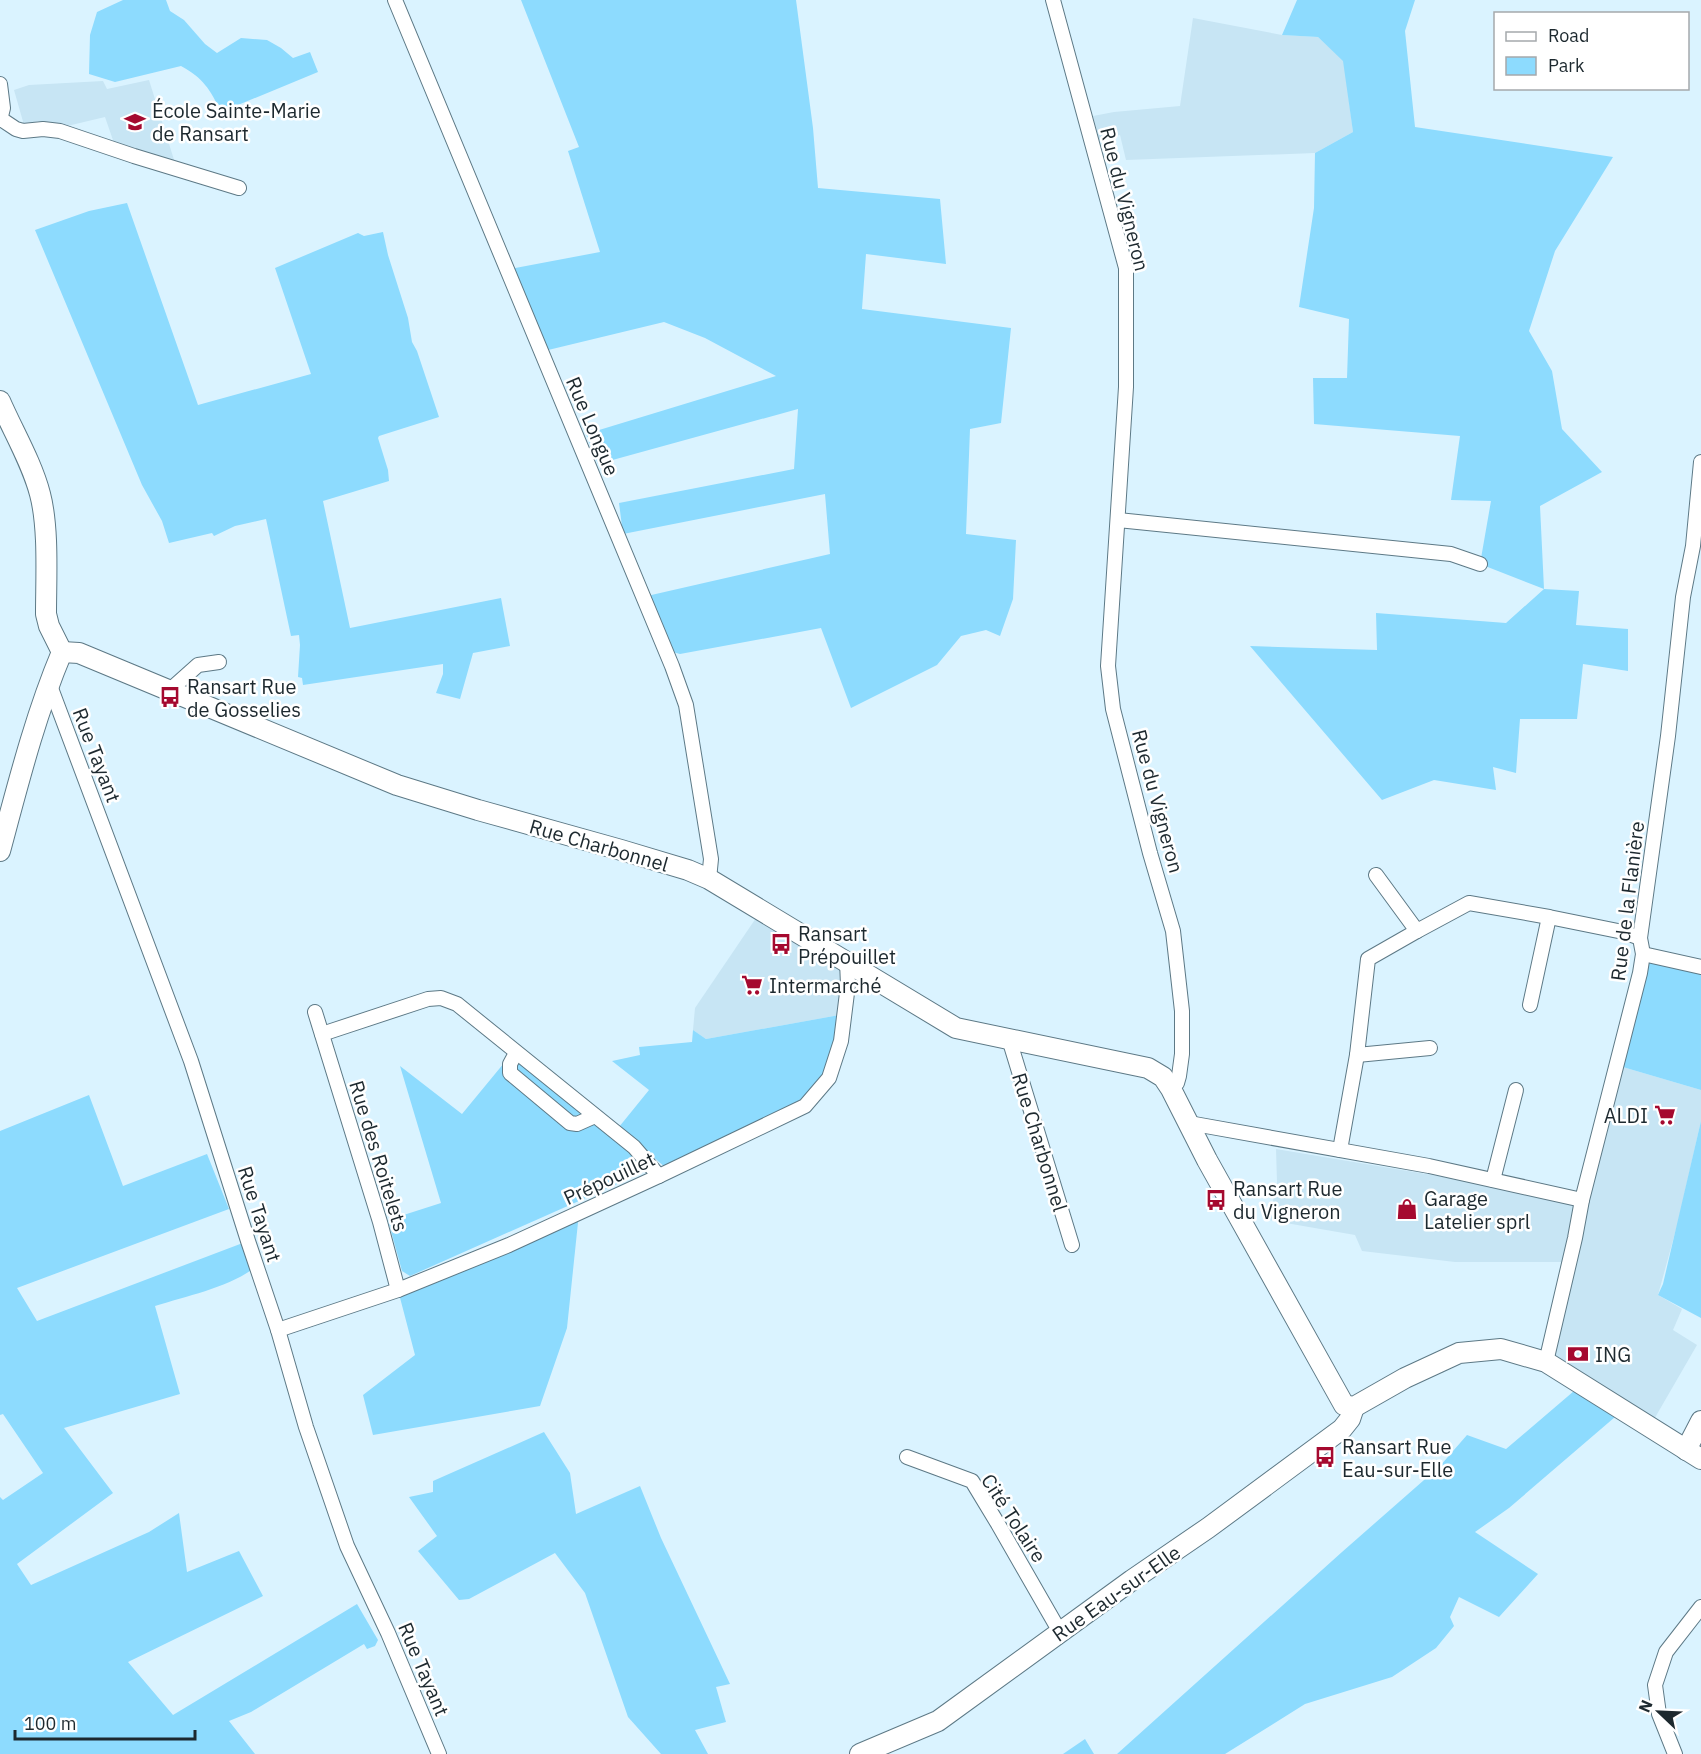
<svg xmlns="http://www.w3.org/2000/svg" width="1701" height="1754" font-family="'IBM Plex Sans',sans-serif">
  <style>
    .built { fill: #c7e5f4 }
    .green { fill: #8ddbfe }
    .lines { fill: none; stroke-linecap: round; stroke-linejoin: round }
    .street-casing { stroke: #5d7986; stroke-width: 16 }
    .secondary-casing { stroke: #5d7986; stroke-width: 22 }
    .street { stroke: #fff; stroke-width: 14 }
    .secondary { stroke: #fff; stroke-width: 20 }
    .labels { text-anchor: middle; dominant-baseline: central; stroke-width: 5; stroke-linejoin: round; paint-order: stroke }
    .poi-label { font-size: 20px; fill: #1d292f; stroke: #fff; text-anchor: start }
    .street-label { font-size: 20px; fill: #1d292f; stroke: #fff }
  </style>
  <rect width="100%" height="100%" fill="#daf3ff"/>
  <!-- built -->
  <g class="built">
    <path d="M 1193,18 L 1282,35 L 1318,37 L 1344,61 L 1353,132 L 1315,153 L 1126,160 L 1120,135 L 1099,140 L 1093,116 L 1114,112 L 1180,106 Z"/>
    <path d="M 149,80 L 175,163 L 115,146 L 105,117 L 63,127 L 38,121 L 24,125 L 14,90 L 29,85 L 103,81 L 107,89 Z"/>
    <path d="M 756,918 L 847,961 L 845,1014 L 706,1039 L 693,1030 L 695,1008 Z"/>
    <path d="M 1616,1065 L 1701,1090 L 1701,1121 L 1678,1222 L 1658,1295 L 1682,1309 L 1673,1330 L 1697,1345 L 1649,1428 L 1546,1362 Z"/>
    <path d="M 1276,1149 L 1582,1200 L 1566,1262 L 1455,1262 L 1362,1251 L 1355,1235 L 1269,1220 L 1277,1182 Z"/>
  </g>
  <!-- green -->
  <g class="green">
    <path d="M 123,0 L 166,0 L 170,11 L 184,20 L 205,44 L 217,53 L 241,38 L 267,40 L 281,48 L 293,58 L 310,52 L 318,72 L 221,112 C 210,89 203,78 181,66 L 115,82 L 89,74 L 90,35 L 97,12 Z"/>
    <path d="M 521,0 L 796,0 L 813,128 L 818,188 L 940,199 L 946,264 L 866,254 L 862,309 L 1011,328 L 1001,423 L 970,429 L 966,534 L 1016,540 L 1013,599 L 1000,636 L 986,630 L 961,636 L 937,665 L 851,708 L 821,628 L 680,654 L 669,651 L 647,596 L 830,554 L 825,494 L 623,534 L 619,503 L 794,469 L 798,409 L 598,464 L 586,434 L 776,376 L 705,338 L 664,322 L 544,351 L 510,269 L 600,252 L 568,151 L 579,147 Z"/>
    <path d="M 1297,0 L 1415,0 L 1405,31 L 1415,127 L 1613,157 L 1555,251 L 1529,331 L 1552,371 L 1562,429 L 1602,472 L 1540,506 L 1544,589 L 1579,591 L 1576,625 L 1628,629 L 1628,671 L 1583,664 L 1577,719 L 1520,719 L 1516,773 L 1493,767 L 1496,790 L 1434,780 L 1382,800 L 1250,646 L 1377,650 L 1376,613 L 1506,623 L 1544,589 L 1480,564 L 1491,501 L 1451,500 L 1460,436 L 1314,424 L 1313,378 L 1347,378 L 1349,319 L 1299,307 L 1314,208 L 1315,153 L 1353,132 L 1343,61 L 1318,37 L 1282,35 Z"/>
    <path d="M 127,203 L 198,405 L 311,374 L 275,268 L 358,233 L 364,236 L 383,232 L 388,255 L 408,318 L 412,342 L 417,351 L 439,417 L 379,436 L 378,438 L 388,470 L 389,481 L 323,501 L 350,628 L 501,598 L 510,646 L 473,653 L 460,699 L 436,693 L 443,674 L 443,664 L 303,685 L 302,678 L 298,677 L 300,645 L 299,635 L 291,636 L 266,519 L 235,526 L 214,536 L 212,533 L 169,543 L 162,521 L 142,485 L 35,230 L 89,211 Z"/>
    <path d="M 1646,955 L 1701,967 L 1701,1090 L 1616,1065 Z"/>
    <path d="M 845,1014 L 829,1078 L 786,1110 L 666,1168 L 619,1127 L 649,1090 L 612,1061 L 640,1055 L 639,1047 L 692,1042 L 693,1030 L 706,1039 Z"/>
    <path d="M 514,1051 L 639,1152 L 642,1173 L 410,1276 L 402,1271 L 388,1220 L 441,1203 L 400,1066 L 462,1114 Z"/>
    <path d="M 89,1095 L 123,1186 L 207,1154 L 229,1209 L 17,1288 L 37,1321 L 248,1241 L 253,1269 C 226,1288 187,1296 155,1306 L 180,1394 L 64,1428 L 113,1493 L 17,1564 L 31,1585 L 149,1532 L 179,1513 L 187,1572 L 239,1551 L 263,1596 L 128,1662 L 173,1715 L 357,1604 L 378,1640 L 375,1646 L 367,1649 L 364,1644 L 251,1712 L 229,1721 L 255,1754 L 0,1754 L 0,1497 L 3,1500 L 43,1473 L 3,1414 L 0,1415 L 0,1131 Z"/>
    <path d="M 1701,1121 L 1701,1318 L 1658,1295 L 1663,1284 Z"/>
    <path d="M 579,1213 L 567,1328 L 540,1406 L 373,1435 L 363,1395 L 415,1355 L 398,1290 Z"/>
    <path d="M 1581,1385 L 1622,1411 L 1509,1508 L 1475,1532 L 1538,1574 L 1499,1617 L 1459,1597 L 1450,1617 L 1454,1626 L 1436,1648 L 1392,1677 L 1305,1704 L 1225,1754 L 1117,1754 L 1342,1552 L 1440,1466 L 1467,1435 L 1506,1449 Z"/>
    <path d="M 544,1432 L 570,1473 L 576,1514 L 640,1486 L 661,1538 L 730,1684 L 716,1687 L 726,1722 L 695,1730 L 708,1754 L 661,1754 L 628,1717 L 585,1593 L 555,1553 L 469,1599 L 459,1600 L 418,1551 L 437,1536 L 409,1497 L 433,1492 L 433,1481 Z"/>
    <path d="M 1085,1739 L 1094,1754 L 1063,1754 Z"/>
  </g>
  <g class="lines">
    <defs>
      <g id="street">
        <path d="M 395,0 L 672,666 L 686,705 L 711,859 L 709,879"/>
        <path d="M 1053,0 L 1126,268 L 1126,387 L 1108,666 L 1113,709 L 1150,853 L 1173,931 L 1182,1011 L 1182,1054 L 1179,1076 L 1177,1083 L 1171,1089"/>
        <path d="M 0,84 L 3,108 L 0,120"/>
        <path d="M 1,119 L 16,129 L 23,131 L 43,129 L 60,131 L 134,156 L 239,188"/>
        <path d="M 1118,520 L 1451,554 L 1480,564"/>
        <path d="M 49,683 L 191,1061 L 248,1241 L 278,1330 L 306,1427 L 347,1546 L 388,1633 L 439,1754"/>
        <path d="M 170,690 L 198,665 L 219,662"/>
        <path d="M 1376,875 L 1417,931 L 1469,903 L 1549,917 L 1623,932 L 1640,938"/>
        <path d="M 1643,954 L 1701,967"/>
        <path d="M 1530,1005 L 1549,917"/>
        <path d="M 315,1012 L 380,1222 L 398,1290"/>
        <path d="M 322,1034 L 428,999 L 441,998 L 457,1004 L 634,1147 L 659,1176"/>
        <path d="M 1009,1039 L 1072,1245"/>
        <path d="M 516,1053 L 510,1064 L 510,1073 L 570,1123 L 577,1124 L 595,1116"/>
        <path d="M 1357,1055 L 1430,1048"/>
        <path d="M 1189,1123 L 1429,1166 L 1582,1200"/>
        <path d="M 1340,1150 L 1357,1055 L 1368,959 L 1417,931"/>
        <path d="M 1493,1180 L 1516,1090"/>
        <path d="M 278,1330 L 398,1290 L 509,1245 L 659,1176 L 805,1106 L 829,1078 L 841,1041 L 848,985 L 847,961"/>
        <path d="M 1546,1362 L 1575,1238 L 1582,1200 L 1640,973 L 1643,954 L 1640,938 L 1668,736 L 1683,597 L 1693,546 L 1701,462"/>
        <path d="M 907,1457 L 972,1481 L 998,1524 L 1060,1632"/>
        <path d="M 1675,1754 L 1659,1714 L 1655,1685 L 1666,1652 L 1701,1607"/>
      </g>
      <g id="secondary">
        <path d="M 0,401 C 13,431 32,463 40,494 C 49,528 46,578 46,614 L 49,626 L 62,652"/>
        <path d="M 62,652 L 79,653 L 397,785 L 478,810 L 621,850 L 688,870 L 709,879 L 956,1028 L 1148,1068 L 1163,1077 L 1171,1089 L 1207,1160 L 1344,1405 L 1354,1407 L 1405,1378 L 1459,1353 L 1501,1349 L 1546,1362 L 1701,1459"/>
        <path d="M 0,851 C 18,784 35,716 62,652"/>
        <path d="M 1686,1450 L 1701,1421"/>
        <path d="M 860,1754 L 938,1721 L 1132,1580 L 1208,1528 L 1342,1429 L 1350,1419 L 1354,1407"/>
      </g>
    </defs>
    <!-- street casing -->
    <use href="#street" class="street-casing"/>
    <!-- secondary casing -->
    <use href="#secondary" class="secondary-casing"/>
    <!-- street -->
    <use href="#street" class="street"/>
    <!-- secondary -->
    <use href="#secondary" class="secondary"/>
  </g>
  <!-- icons -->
  <defs>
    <symbol id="school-bare" viewBox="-9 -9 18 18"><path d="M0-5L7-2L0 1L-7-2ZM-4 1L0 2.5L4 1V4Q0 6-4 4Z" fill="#a5092f" stroke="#fff" stroke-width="2.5" paint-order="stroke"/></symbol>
    <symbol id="bus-bare" viewBox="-9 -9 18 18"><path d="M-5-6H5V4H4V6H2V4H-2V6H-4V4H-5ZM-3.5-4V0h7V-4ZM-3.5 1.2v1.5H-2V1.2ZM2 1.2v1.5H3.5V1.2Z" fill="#a5092f" stroke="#fff" stroke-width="2.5" paint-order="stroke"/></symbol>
    <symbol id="supermarket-bare" viewBox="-9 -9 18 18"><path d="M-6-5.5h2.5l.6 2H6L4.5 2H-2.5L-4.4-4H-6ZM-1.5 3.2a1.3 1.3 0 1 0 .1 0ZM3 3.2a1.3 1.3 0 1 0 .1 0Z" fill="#a5092f" stroke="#fff" stroke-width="2.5" paint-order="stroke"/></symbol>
    <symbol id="shop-bare" viewBox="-9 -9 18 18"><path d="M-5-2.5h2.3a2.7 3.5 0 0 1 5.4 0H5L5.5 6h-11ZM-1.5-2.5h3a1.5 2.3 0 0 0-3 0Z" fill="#a5092f" stroke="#fff" stroke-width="2.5" paint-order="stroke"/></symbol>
    <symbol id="bank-bare" viewBox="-9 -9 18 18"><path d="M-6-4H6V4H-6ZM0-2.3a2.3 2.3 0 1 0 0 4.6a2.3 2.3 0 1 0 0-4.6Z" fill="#a5092f" stroke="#fff" stroke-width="2.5" paint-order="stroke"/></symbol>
  </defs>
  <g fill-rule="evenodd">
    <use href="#school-bare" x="120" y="107" width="30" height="30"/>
    <use href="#bus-bare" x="155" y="682" width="30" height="30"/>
    <use href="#bus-bare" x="766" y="929" width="30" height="30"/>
    <use href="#supermarket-bare" x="737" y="970" width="30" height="30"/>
    <use href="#supermarket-bare" x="1650" y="1100" width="30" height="30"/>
    <use href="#bus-bare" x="1201" y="1185" width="30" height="30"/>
    <use href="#shop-bare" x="1392" y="1194" width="30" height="30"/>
    <use href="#bank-bare" x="1563" y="1339" width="30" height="30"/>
    <use href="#bus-bare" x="1310" y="1442" width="30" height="30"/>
  </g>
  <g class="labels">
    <!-- poi labels -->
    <g class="poi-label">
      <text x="152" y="110">École Sainte-Marie<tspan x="152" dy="23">de Ransart</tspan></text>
      <text x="187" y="686">Ransart Rue<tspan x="187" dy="23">de Gosselies</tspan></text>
      <text x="798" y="933">Ransart<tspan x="798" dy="23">Prépouillet</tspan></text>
      <text x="769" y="985">Intermarché</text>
      <text x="1648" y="1115" text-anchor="end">ALDI</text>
      <text x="1233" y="1188">Ransart Rue<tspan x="1233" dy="23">du Vigneron</tspan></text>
      <text x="1424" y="1198">Garage<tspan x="1424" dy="23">Latelier sprl</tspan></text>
      <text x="1595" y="1354">ING</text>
      <text x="1342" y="1446">Ransart Rue<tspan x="1342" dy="23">Eau-sur-Elle</tspan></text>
    </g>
    <!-- street labels -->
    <g class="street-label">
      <text transform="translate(1125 199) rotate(76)">Rue du Vigneron</text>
      <text transform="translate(593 426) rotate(67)">Rue Longue</text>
      <text transform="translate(97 755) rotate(69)">Rue Tayant</text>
      <text transform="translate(1158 801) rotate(75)">Rue du Vigneron</text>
      <text transform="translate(599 845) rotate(16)">Rue Charbonnel</text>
      <text transform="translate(1627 901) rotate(-83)">Rue de la Flanière</text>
      <text transform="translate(1040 1142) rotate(73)">Rue Charbonnel</text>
      <text transform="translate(379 1156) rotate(73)">Rue des Roitelets</text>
      <text transform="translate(609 1178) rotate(-25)">Prépouillet</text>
      <text transform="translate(260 1214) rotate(72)">Rue Tayant</text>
      <text transform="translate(1014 1518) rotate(57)">Cité Tolaire</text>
      <text transform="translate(1116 1593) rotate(-35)">Rue Eau-sur-Elle</text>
      <text transform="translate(424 1669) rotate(67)">Rue Tayant</text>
    </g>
  </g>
  <!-- legend -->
  <rect x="1494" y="12" width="195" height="78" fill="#ffffff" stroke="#a5a9ac" stroke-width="1.5"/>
  <rect x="1506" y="32" width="30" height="9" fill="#ffffff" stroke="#a5a9ac" stroke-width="1.5"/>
  <text x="1548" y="42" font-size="18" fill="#1d292f">Road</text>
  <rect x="1506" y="57" width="30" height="18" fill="#8ddbfe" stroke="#a5a9ac" stroke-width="1.5"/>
  <text x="1548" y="72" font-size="18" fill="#1d292f">Park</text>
  <!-- north arrow -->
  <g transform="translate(1659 1712) rotate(293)" stroke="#ffffff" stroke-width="4.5" paint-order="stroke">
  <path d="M0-4.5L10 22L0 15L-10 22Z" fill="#1d292f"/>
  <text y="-9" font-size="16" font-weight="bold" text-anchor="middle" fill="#1d292f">N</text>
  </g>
  <!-- scale -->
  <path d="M15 1730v9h180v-9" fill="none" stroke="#1d292f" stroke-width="3"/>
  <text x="24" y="1730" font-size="18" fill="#1d292f" stroke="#ffffff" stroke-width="4.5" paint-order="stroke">100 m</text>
</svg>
